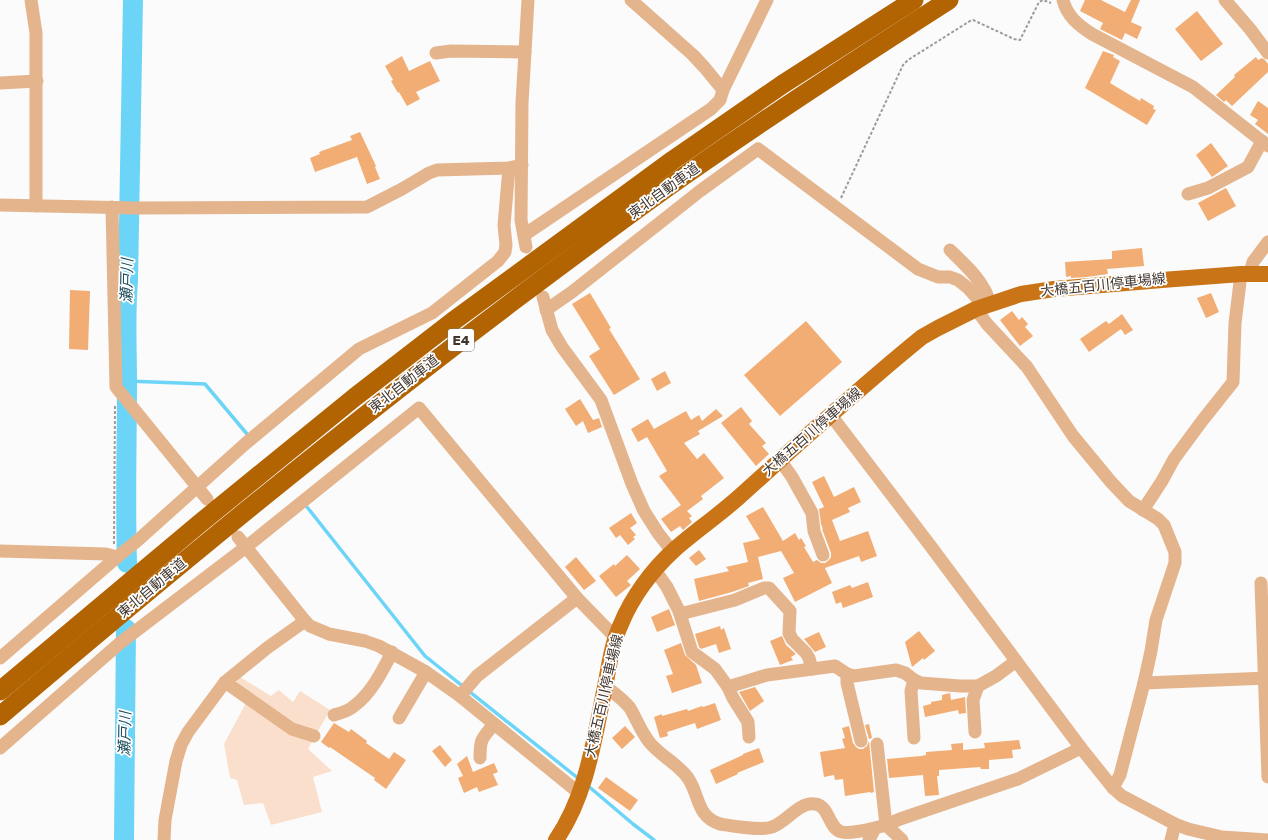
<svg xmlns="http://www.w3.org/2000/svg" width="1268" height="840" font-family="Rubik,'Noto Sans JP',sans-serif">
  <style>
    .green { fill: #fae0cc }
    .lines { fill: none; stroke-linecap: round; stroke-linejoin: round }
    .stream { stroke: #6cd5f7; stroke-width: 3.5 }
    .river { stroke: #6cd5f7; stroke-width: 20 }
    .building { fill: #f1ad74 }
    .path { stroke: #a09b97; stroke-width: 2; stroke-dasharray: 3 2; stroke-linecap: butt }
    .minor { stroke: #e4b48d; stroke-width: 13 }
    .major { stroke: #c97416; stroke-width: 16 }
    .highway { stroke: #b26302; stroke-width: 19 }
    .labels { text-anchor: middle; dominant-baseline: central; stroke-width: 3.5; stroke-linejoin: round; paint-order: stroke }
    .shield { fill: #fff; stroke: #7a726d; stroke-width: 1 }
    .shield-label { font-size: 13px; font-weight: bold; fill: #41362e }
    .street-label { font-size: 14px; fill: #41362e; stroke: #fff }
    .water-label { font-size: 15px; font-style: italic; fill: #1c4a59; stroke: #fff }
  </style>
  <rect width="100%" height="100%" fill="#fbfbfb"/>
  <!-- green -->
  <path class="green" d="M 240,677 L 271,696 L 279,690 L 293,702 L 300,691 L 330,710 L 308,749 L 332,771 L 313,777 L 322,812 L 271,825 L 263,803 L 244,805 L 237,780 L 230,778 L 224,744 L 246,703 L 230,691 Z"/>
  <g class="lines">
    <!-- stream -->
    <g class="stream">
      <path d="M 127,381 L 205,384 L 247,434"/>
      <path d="M 307,507 L 425,656 L 579,779"/>
      <path d="M 587,785 L 633,824 L 654,840"/>
    </g>
    <!-- river -->
    <g class="river">
      <path d="M 127,563 C 125,502 127,441 127,381 C 127,347 125,314 128,281 L 133,0"/>
      <path d="M 124,840 L 126,629"/>
    </g>
  </g>
  <!-- building -->
  <g class="building">
    <path d="M 1085,0 L 1101,0 L 1125,12 L 1131,0 L 1140,0 L 1131,22 L 1142,27 L 1137,39 L 1125,33 L 1122,40 L 1100,29 L 1103,23 L 1080,11 Z"/>
    <path d="M 1197,11 L 1223,44 L 1201,61 L 1175,29 Z"/>
    <path d="M 1103,51 L 1114,55 L 1113,57 L 1120,61 L 1110,83 L 1140,101 L 1141,98 L 1154,106 L 1153,109 L 1156,110 L 1147,125 L 1085,88 Z"/>
    <path d="M 402,56 L 409,71 L 430,61 L 440,81 L 416,92 L 420,99 L 407,106 L 399,92 L 398,93 L 391,81 L 393,80 L 385,66 Z"/>
    <path d="M 1256,57 L 1258,60 L 1262,58 L 1265,60 L 1268,64 L 1268,72 L 1232,106 L 1226,100 L 1224,102 L 1216,95 L 1235,77 L 1234,75 Z"/>
    <path d="M 1258,101 L 1268,108 L 1268,134 L 1255,124 L 1258,120 L 1250,115 Z"/>
    <path d="M 360,132 L 376,166 L 375,167 L 380,179 L 367,184 L 357,157 L 315,172 L 310,158 L 320,154 L 319,152 L 352,140 L 350,136 Z"/>
    <path d="M 1211,143 L 1228,166 L 1212,177 L 1196,155 Z"/>
    <path d="M 1226,188 L 1236,206 L 1208,221 L 1198,203 Z"/>
    <path d="M 1142,248 L 1144,266 L 1107,269 L 1108,274 L 1087,277 L 1071,278 L 1071,276 L 1066,277 L 1065,262 L 1112,259 L 1112,251 Z"/>
    <path d="M 70,290 L 90,291 L 88,350 L 69,349 Z"/>
    <path d="M 590,293 L 611,328 L 609,329 L 640,379 L 614,395 L 589,356 L 600,349 L 572,304 Z"/>
    <path d="M 1211,293 L 1219,312 L 1206,318 L 1197,298 Z"/>
    <path d="M 1012,311 L 1019,320 L 1022,317 L 1028,324 L 1025,327 L 1033,336 L 1020,346 L 1000,320 Z"/>
    <path d="M 1122,314 L 1133,330 L 1125,335 L 1121,329 L 1089,352 L 1080,339 L 1106,321 L 1109,324 Z"/>
    <path d="M 806,321 L 842,362 L 780,416 L 744,375 Z"/>
    <path d="M 665,371 L 671,383 L 657,391 L 651,379 Z"/>
    <path d="M 580,399 L 593,420 L 599,418 L 602,427 L 588,433 L 583,421 L 576,426 L 565,409 Z"/>
    <path d="M 741,407 L 752,421 L 749,424 L 766,443 L 762,446 L 769,454 L 756,466 L 721,423 Z"/>
    <path d="M 716,409 L 723,416 L 698,431 L 700,434 L 684,443 L 697,459 L 704,453 L 724,478 L 701,496 L 703,499 L 687,511 L 692,516 L 689,518 L 692,522 L 683,530 L 680,526 L 671,532 L 661,519 L 681,505 L 659,476 L 667,471 L 647,437 L 638,442 L 631,429 L 648,419 L 654,429 L 686,411 L 691,420 L 699,415 L 702,421 Z"/>
    <path d="M 824,476 L 834,497 L 854,487 L 861,502 L 848,508 L 850,512 L 832,520 L 840,541 L 868,531 L 877,556 L 861,562 L 859,556 L 825,568 L 832,583 L 795,602 L 783,578 L 794,573 L 781,551 L 758,557 L 763,579 L 748,583 L 749,586 L 732,592 L 699,601 L 694,579 L 729,571 L 726,567 L 748,562 L 743,543 L 760,539 L 746,516 L 763,507 L 783,541 L 795,533 L 799,540 L 801,538 L 806,546 L 804,547 L 813,562 L 817,560 L 821,563 L 825,563 L 829,560 L 831,557 L 831,553 L 822,529 L 823,529 L 821,524 L 819,509 L 824,507 L 812,482 Z"/>
    <path d="M 631,513 L 637,523 L 630,528 L 636,535 L 633,537 L 635,539 L 628,545 L 620,535 L 616,538 L 609,528 Z"/>
    <path d="M 699,550 L 706,559 L 696,566 L 689,558 Z"/>
    <path d="M 627,555 L 640,569 L 627,581 L 631,585 L 616,597 L 599,576 L 614,564 L 615,566 Z"/>
    <path d="M 576,557 L 596,581 L 584,590 L 565,567 Z"/>
    <path d="M 868,582 L 873,597 L 843,608 L 841,602 L 836,604 L 832,592 L 850,585 L 852,588 Z"/>
    <path d="M 669,609 L 675,625 L 657,632 L 651,617 Z"/>
    <path d="M 720,626 L 721,630 L 724,628 L 731,649 L 719,653 L 716,644 L 701,649 L 699,647 L 695,634 Z"/>
    <path d="M 919,631 L 935,651 L 924,660 L 923,658 L 912,667 L 905,642 Z"/>
    <path d="M 819,632 L 826,647 L 815,652 L 804,639 Z"/>
    <path d="M 782,636 L 786,645 L 796,654 L 791,657 L 793,660 L 780,665 L 770,641 Z"/>
    <path d="M 681,643 L 685,655 L 696,665 L 702,683 L 672,693 L 666,676 L 673,674 L 664,650 Z"/>
    <path d="M 755,687 L 764,701 L 750,711 L 739,692 Z"/>
    <path d="M 950,693 L 951,700 L 965,697 L 966,713 L 959,714 L 958,710 L 925,717 L 923,706 L 931,704 L 931,702 L 942,700 L 942,695 Z"/>
    <path d="M 715,703 L 721,720 L 697,729 L 695,723 L 667,732 L 668,736 L 660,738 L 654,717 L 662,714 L 662,716 L 687,709 L 688,711 L 702,706 L 703,707 Z"/>
    <path d="M 334,723 L 349,732 L 351,729 L 367,741 L 366,743 L 389,759 L 394,752 L 406,760 L 386,789 L 374,780 L 375,778 L 330,747 L 329,748 L 321,742 Z"/>
    <path d="M 869,724 L 872,738 L 869,739 L 865,725 Z"/>
    <path d="M 625,726 L 635,737 L 622,749 L 612,738 Z"/>
    <path d="M 849,726 L 853,743 L 856,747 L 859,749 L 863,749 L 867,746 L 869,741 L 874,792 L 871,793 L 870,792 L 845,796 L 843,779 L 835,780 L 834,775 L 824,777 L 820,752 L 845,748 L 842,739 L 845,738 L 842,728 Z"/>
    <path d="M 1019,740 L 1021,749 L 1012,750 L 1013,758 L 989,760 L 989,769 L 981,769 L 980,767 L 939,770 L 939,776 L 937,776 L 939,795 L 925,796 L 923,775 L 889,778 L 887,759 L 921,756 L 926,755 L 926,752 L 952,750 L 951,744 L 963,743 L 963,750 L 985,748 L 984,743 Z"/>
    <path d="M 440,745 L 452,760 L 445,767 L 432,751 Z"/>
    <path d="M 759,748 L 764,762 L 737,773 L 738,774 L 716,784 L 710,770 L 743,755 L 743,754 Z"/>
    <path d="M 467,756 L 473,772 L 494,763 L 498,772 L 493,774 L 498,785 L 479,792 L 477,787 L 464,793 L 458,778 L 463,776 L 457,764 Z"/>
    <path d="M 606,777 L 638,800 L 630,811 L 598,788 Z"/>
  </g>
  <g class="lines">
    <!-- path -->
    <g class="path">
      <path d="M 841,198 L 903,65 L 908,60 L 970,21 L 973,20 L 1014,39 L 1020,40 L 1039,2 L 1043,0 L 1051,3"/>
      <path d="M 114,544 L 115,404"/>
    </g>
    <!-- minor -->
    <g class="minor">
      <path d="M 31,0 L 36,33 L 36,206"/>
      <path d="M 631,0 L 693,55 L 705,68 L 723,90"/>
      <path d="M 1063,0 C 1067,16 1078,25 1092,34 L 1193,87 L 1268,146"/>
      <path d="M 1225,0 L 1250,29 L 1268,53"/>
      <path d="M 436,53 L 451,51 L 525,52"/>
      <path d="M 0,83 L 37,81"/>
      <path d="M 1188,194 L 1208,188 L 1248,167 L 1262,141"/>
      <path d="M 0,205 L 136,208 L 367,207 L 402,189 L 429,173 L 437,170 L 509,168 L 522,165"/>
      <path d="M 112,207 L 116,387 L 207,499"/>
      <path d="M 524,235 L 711,109 L 720,100 L 723,90 L 767,0"/>
      <path d="M 526,247 L 521,220 L 522,103 L 528,0"/>
      <path d="M 950,250 C 962,262 976,274 984,289 C 987,293 988,299 990,304"/>
      <path d="M 1250,273 L 1253,262 L 1268,242"/>
      <path d="M 543,297 L 552,330 L 562,347 L 601,400 L 632,484 L 644,511 L 658,533 L 672,551"/>
      <path d="M 976,309 L 987,324 L 1027,367 L 1073,436 L 1111,482 L 1129,501 L 1158,519 L 1164,525 L 1175,552 L 1175,563 L 1156,620 L 1151,651 L 1144,683 L 1120,775 L 1113,788"/>
      <path d="M 546,310 L 572,292 L 700,191 L 758,149 L 918,269 L 938,277 L 950,277 L 958,280 L 968,288 L 984,306"/>
      <path d="M 830,414 L 929,544 L 1081,748 L 1113,788 L 1122,796 L 1175,824 L 1188,829 L 1222,837 L 1268,840"/>
      <path d="M 780,460 L 792,477 L 812,513 L 814,531 L 823,555"/>
      <path d="M 1143,510 L 1162,481 L 1174,459 L 1202,421 L 1233,382 L 1235,323 L 1241,274"/>
      <path d="M 238,537 L 305,621 L 310,626 L 329,634 L 365,641 L 379,646 L 426,672 L 460,696 L 579,793"/>
      <path d="M 0,551 L 106,554 L 117,557"/>
      <path d="M 655,570 L 667,587 L 679,611 L 692,652 L 715,669 L 728,687 L 767,675 L 835,666 L 847,674 L 854,676 L 896,670 L 905,673 L 914,680 L 921,683 L 960,686 L 978,686 L 996,676 L 1016,661"/>
      <path d="M 1261,583 L 1268,777"/>
      <path d="M 680,614 L 735,600 L 764,588 L 769,588 L 790,611 L 789,633 L 792,639 L 806,653 L 809,658 L 812,669"/>
      <path d="M 0,658 L 117,557 L 137,541 L 245,444 L 359,349 L 432,313 L 498,261 L 505,252 L 506,245 L 504,225 L 509,168"/>
      <path d="M 847,674 L 847,683 L 861,741"/>
      <path d="M 914,680 L 911,691 L 914,738"/>
      <path d="M 225,682 L 292,729 L 314,736"/>
      <path d="M 1144,683 L 1268,678"/>
      <path d="M 605,686 C 614,693 623,699 630,708 C 637,720 641,732 650,743 C 661,756 679,765 688,778 C 700,796 696,816 720,824 C 733,826 761,831 772,827 C 787,822 798,802 815,804 C 830,806 828,829 842,832 C 850,834 866,830 875,828"/>
      <path d="M 728,687 L 733,698 L 748,722 L 749,737"/>
      <path d="M 460,696 L 477,676 L 577,598"/>
      <path d="M 334,715 C 341,713 349,711 354,706 C 371,694 383,670 392,652"/>
      <path d="M 399,718 L 426,672"/>
      <path d="M 975,732 L 973,700 L 978,686"/>
      <path d="M 877,744 L 886,825 L 902,840"/>
      <path d="M 0,748 L 120,643 L 246,547 L 419,408 L 577,598 L 616,638"/>
      <path d="M 480,758 C 480,738 482,739 494,724"/>
      <path d="M 164,840 L 165,820 L 176,761 L 181,745 L 188,732 L 225,682 L 267,648 L 305,621"/>
      <path d="M 869,840 L 875,828 L 886,825 L 900,819 L 1018,779 L 1081,748"/>
      <path d="M 1171,840 L 1175,824"/>
    </g>
    <!-- major -->
    <path class="major" d="M 556,840 C 587,795 594,739 605,687 C 609,666 612,643 621,624 C 632,597 652,570 674,550 C 694,532 718,516 739,497 C 799,443 859,388 922,337 L 938,328 L 976,309 L 1021,294 L 1054,289 L 1162,280 L 1241,274 L 1268,274"/>
    <!-- highway -->
    <g class="highway">
      <path d="M 0,691 L 199,524 L 355,397 L 452,322 L 673,160 L 783,84 L 914,0"/>
      <path d="M 0,716 C 169,572 339,432 516,299 C 572,257 628,215 685,175 C 771,115 860,57 949,0"/>
    </g>
  </g>
  <g class="labels">
    <!-- shield labels -->
    <rect class="shield" x="448" y="329" width="26" height="22" rx="3"/>
    <g class="shield-label">
      <text x="461" y="340">E4</text>
    </g>
    <!-- street labels -->
    <g class="street-label">
      <text transform="translate(664 191) rotate(-36)">東北自動車道</text>
      <text transform="translate(1103 285) rotate(-6)">大橋五百川停車場線</text>
      <text transform="translate(404 384) rotate(-38)">東北自動車道</text>
      <text transform="translate(812 432) rotate(-41)">大橋五百川停車場線</text>
      <text transform="translate(152 588) rotate(-40)">東北自動車道</text>
      <text transform="translate(604 696) rotate(-77)">大橋五百川停車場線</text>
    </g>
    <!-- water labels -->
    <g class="water-label">
      <text transform="translate(127 281) rotate(-89)">瀬戸川</text>
      <text transform="translate(125 734) rotate(-89)">瀬戸川</text>
    </g>
  </g>
</svg>
